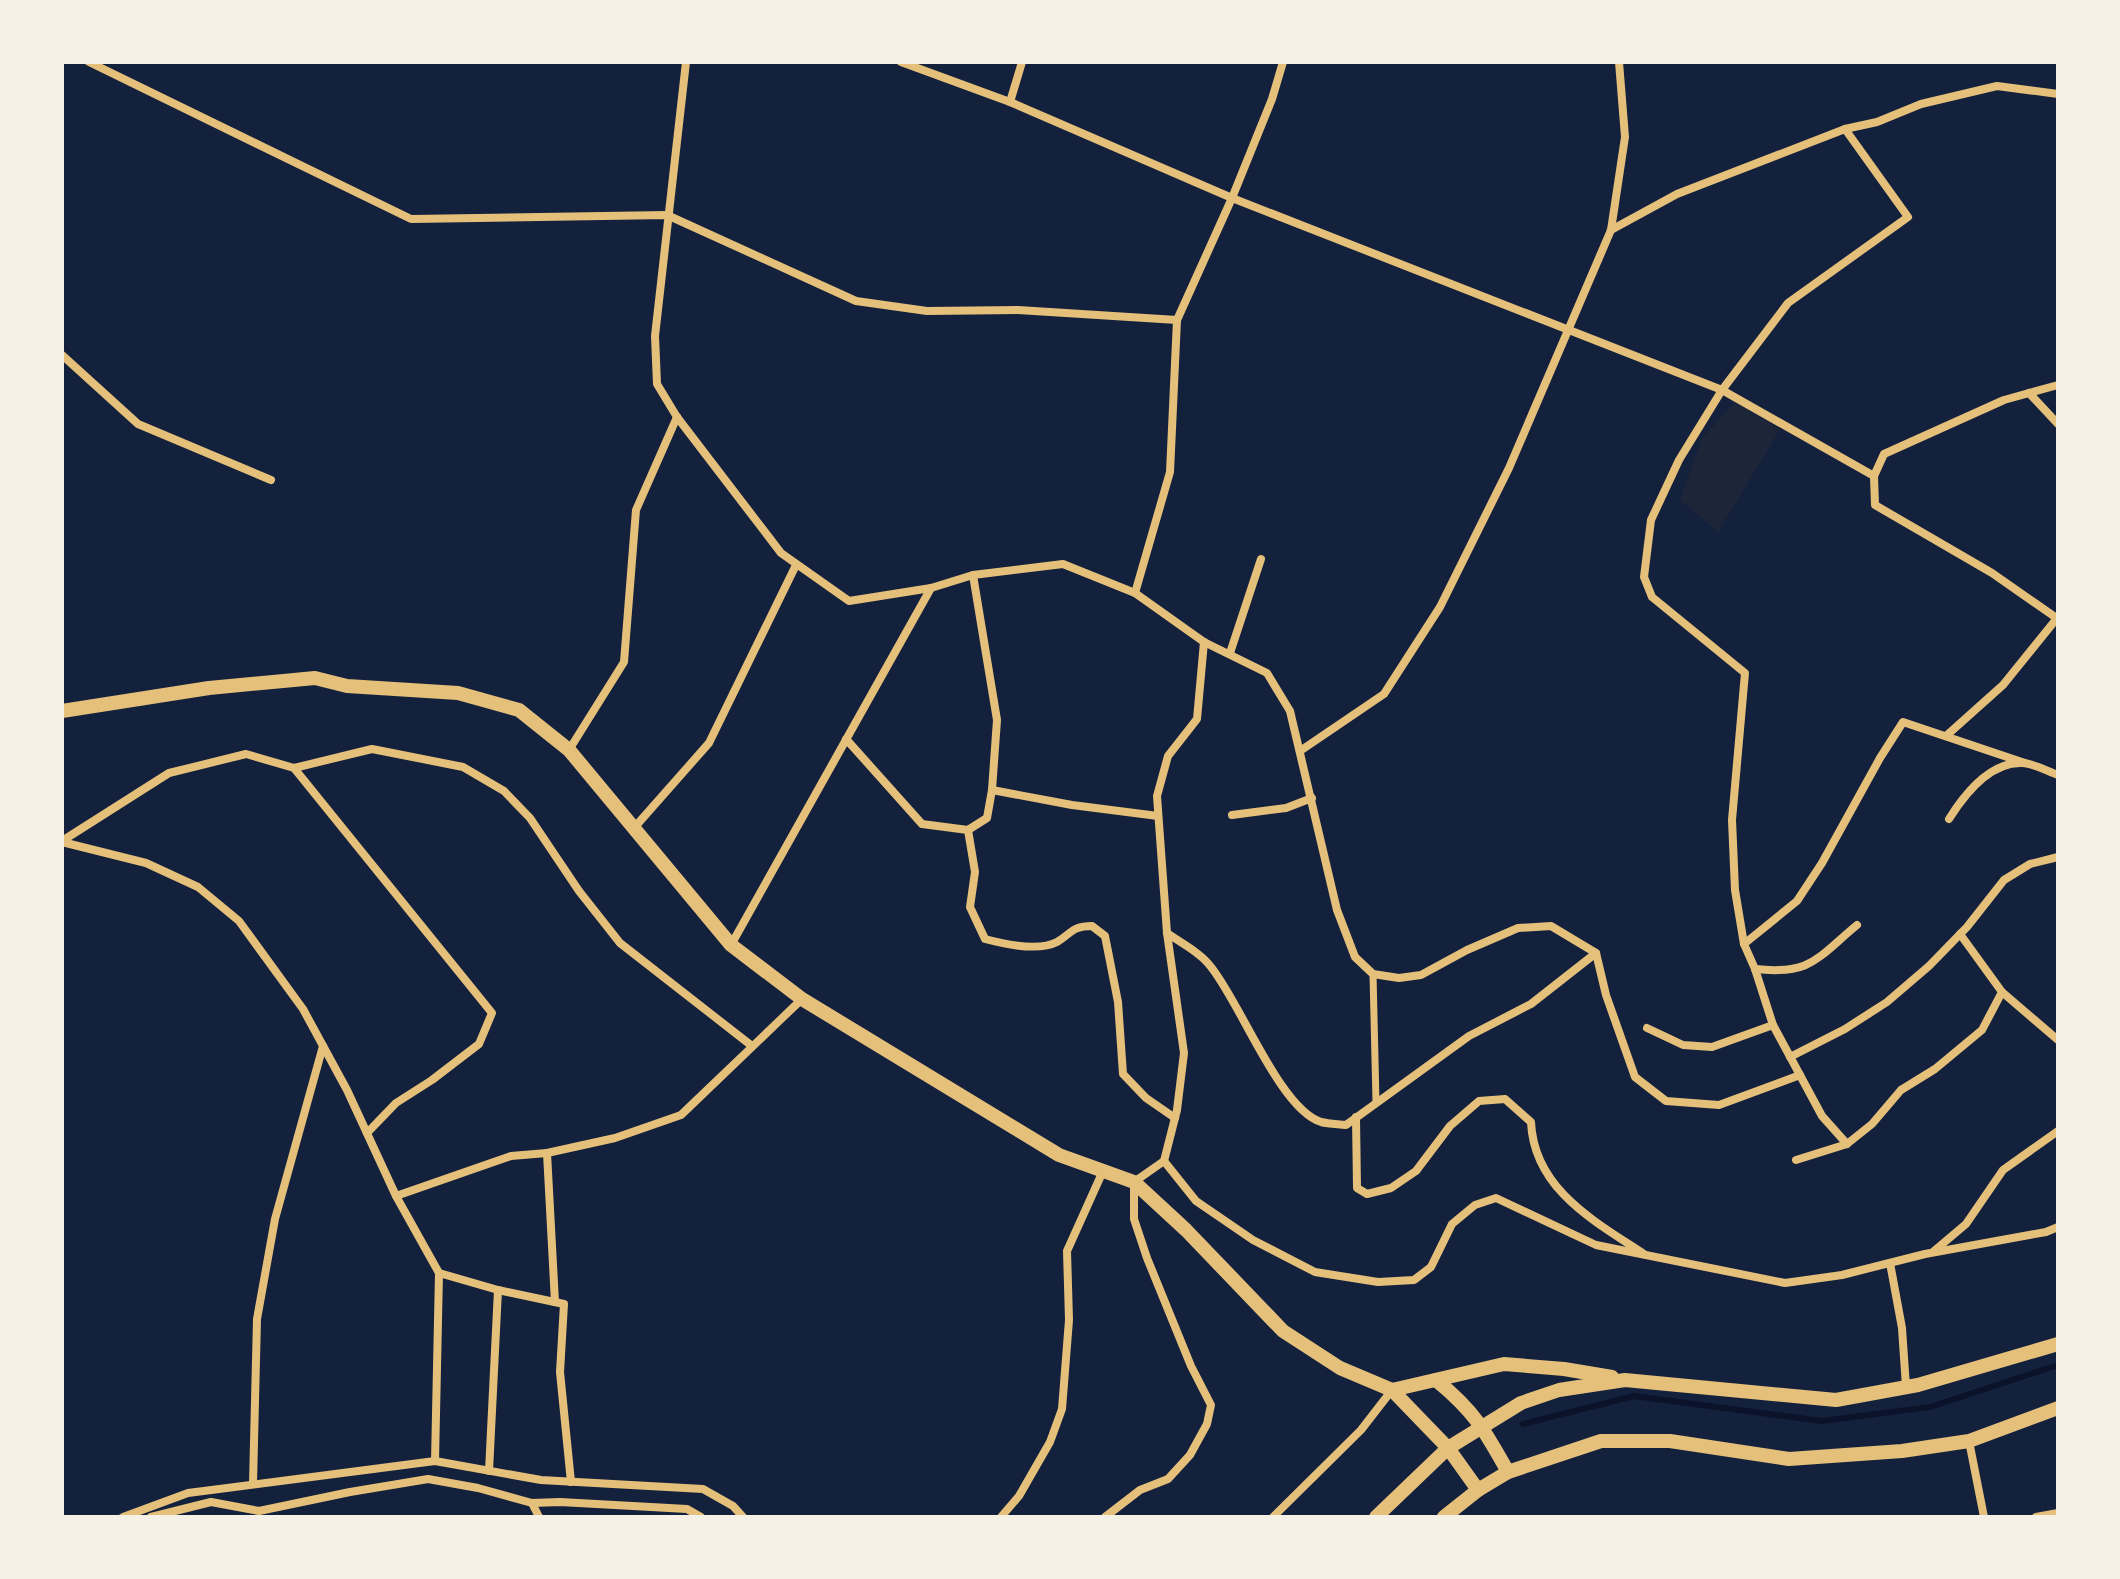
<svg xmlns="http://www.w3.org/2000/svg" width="2120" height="1579" font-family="'Nunito Sans',sans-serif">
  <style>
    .green { fill: #1d2539 }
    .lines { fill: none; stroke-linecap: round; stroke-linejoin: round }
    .stream { stroke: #0b132b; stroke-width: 6 }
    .pedestrian { stroke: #e5c07b; stroke-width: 7 }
    .minor { stroke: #e5c07b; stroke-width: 8 }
    .secondary { stroke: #e5c07b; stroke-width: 14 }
  </style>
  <rect width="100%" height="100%" fill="#14213d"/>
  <!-- green -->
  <path class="green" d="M 1735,403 L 1780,429 L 1718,532 L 1680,500 L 1702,438 Z"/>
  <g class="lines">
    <!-- stream -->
    <path class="stream" d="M 1523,1424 L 1634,1396 L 1822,1421 L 1930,1407 L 2058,1365"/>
    <!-- pedestrian -->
    <path class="pedestrian" d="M 1373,974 L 1376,1102"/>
    <!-- minor -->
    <g class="minor">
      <path d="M 89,62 L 411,219 L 667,215 L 856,301 L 927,311 L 1018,310 L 1177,320"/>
      <path d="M 686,62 L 655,336 L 657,384 L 677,417 L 781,553 L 849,601 L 931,588 L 973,575 L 1063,564 L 1135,593 L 1204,642 L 1267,673 L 1290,711 L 1337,910 L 1355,957 L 1373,974 L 1399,978 L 1421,975 L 1467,950 L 1518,928 L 1551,926 L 1596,953 L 1606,995 L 1635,1077 L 1666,1101 L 1719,1105 L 1800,1075"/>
      <path d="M 901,62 L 1010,102 L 1232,198 L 1722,390 L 1874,476"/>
      <path d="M 1010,102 L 1022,62"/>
      <path d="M 1845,129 L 1908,217 L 1788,303 L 1722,390 L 1679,460 L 1651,520 L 1644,577 L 1652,597 L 1745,673 L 1732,820 L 1735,890 L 1744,944 L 1755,969 L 1773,1025 L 1822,1116 L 1847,1144"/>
      <path d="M 1611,230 L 1677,194 L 1845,129 L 1877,122 L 1921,104 L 1997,86 L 2058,94"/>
      <path d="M 62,355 L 138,424 L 271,480"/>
      <path d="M 2058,385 L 2004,400 L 1884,454 L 1874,476 L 1875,505 L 1992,573 L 2058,619"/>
      <path d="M 2029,393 L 2058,424"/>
      <path d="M 1135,593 L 1170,472 L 1177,320 L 1232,198 L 1272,99 L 1283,62"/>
      <path d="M 1230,653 L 1261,559"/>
      <path d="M 1946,736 L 2003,685 L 2058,617"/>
      <path d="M 846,739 L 922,824 L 968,830 L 987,818 L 992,790 L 997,720 L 973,575"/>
      <path d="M 569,750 L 624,662 L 636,510 L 677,417"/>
      <path d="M 1300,751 L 1384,694 L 1440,607 L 1509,468 L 1611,230 L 1625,137 L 1619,62"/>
      <path d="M 294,768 L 492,1013 L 479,1044 L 432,1080 L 396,1103 L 367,1133"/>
      <path d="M 992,790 L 1072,805 L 1158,816"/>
      <path d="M 1232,815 L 1286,808 L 1312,798"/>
      <path d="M 1949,819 C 1964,795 1990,762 2022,763 C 2033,763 2047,771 2058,775"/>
      <path d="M 634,828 L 709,743 L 796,565"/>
      <path d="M 968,830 L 975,872 L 970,907 L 985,939 C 1004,944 1038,952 1057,942 C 1072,933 1072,926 1092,926 L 1105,936 L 1118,1002 L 1123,1074 L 1146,1098 L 1175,1118"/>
      <path d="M 62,841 L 169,773 L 246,754 L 294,768 L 372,749 L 463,767 L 504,791 L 530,818 L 579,891 L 620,943 L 752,1046"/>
      <path d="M 62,842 L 146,863 L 198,887 L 239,921 L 303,1009 L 347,1090 L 396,1196 L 439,1273 L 498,1290 L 564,1304 L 560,1372 L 571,1482"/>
      <path d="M 1167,933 C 1181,943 1201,953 1211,967 C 1241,1004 1280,1109 1321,1122 C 1329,1124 1338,1124 1346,1125 L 1469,1036 L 1531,1004 L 1596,953"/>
      <path d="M 1960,934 L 2002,992 L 2058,1040"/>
      <path d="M 1744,944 L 1797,901 L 1822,863 L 1880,758 L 1903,722 L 2025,763"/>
      <path d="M 731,945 L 931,588"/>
      <path d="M 1755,969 C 1811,975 1816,959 1857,925"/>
      <path d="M 1647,1028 L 1683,1045 L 1712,1047 L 1773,1025"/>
      <path d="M 1790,1057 L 1845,1029 L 1887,1002 L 1929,966 L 1967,927 L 2004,880 L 2030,864 L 2058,857"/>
      <path d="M 1356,1117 L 1357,1188 L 1367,1194 L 1391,1188 L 1416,1171 L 1450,1126 L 1479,1101 L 1505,1099 L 1531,1122 C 1534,1189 1594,1221 1644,1254"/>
      <path d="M 547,1153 L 555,1302"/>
      <path d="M 1796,1160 L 1847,1144 L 1872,1124 L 1901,1090 L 1935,1069 L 1982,1030 L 2002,992"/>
      <path d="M 1164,1161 L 1196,1201 L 1253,1240 L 1315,1272 L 1378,1282 L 1414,1280 L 1431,1267 L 1452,1224 L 1475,1205 L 1496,1198 L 1596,1245 L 1785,1283 L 1842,1275 L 1925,1254 L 2046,1232 L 2058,1227"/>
      <path d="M 396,1196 L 511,1156 L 547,1153 L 615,1138 L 681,1115 L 802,999"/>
      <path d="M 1934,1251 L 1966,1224 L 2003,1170 L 2058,1131"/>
      <path d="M 1890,1263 L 1902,1328 L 1906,1387"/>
      <path d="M 1969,1441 L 1984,1517"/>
      <path d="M 435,1461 L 439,1273"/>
      <path d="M 489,1471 L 498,1290"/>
      <path d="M 253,1483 L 257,1319 L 275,1219 L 323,1046"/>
      <path d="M 532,1503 L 539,1517"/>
      <path d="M 123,1517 L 188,1493 L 435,1461 L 541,1480 L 703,1489 L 733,1506 L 743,1517"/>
      <path d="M 151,1517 L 211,1502 L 259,1511 L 350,1492 L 428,1479 L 478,1488 L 532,1503 L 560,1502 L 687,1509 L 701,1517"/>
      <path d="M 1001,1517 L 1019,1496 L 1050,1442 L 1062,1409 L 1069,1320 L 1067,1251 L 1103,1171"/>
      <path d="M 1105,1517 L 1140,1490 L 1168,1479 L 1190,1455 L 1207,1424 L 1211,1405 L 1191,1366 L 1147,1258 L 1134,1219 L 1134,1182 L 1164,1161 L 1177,1110 L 1184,1053 L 1167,933 L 1157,796 L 1168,756 L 1197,719 L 1204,642"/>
      <path d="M 1273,1517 L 1361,1430 L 1392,1390"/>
      <path d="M 2036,1517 L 2058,1513"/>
    </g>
    <!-- secondary -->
    <g class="secondary">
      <path d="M 62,711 L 209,688 L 315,678 L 347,686 L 458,693 L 519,710 L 569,750 L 731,945 L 802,999 L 1059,1155 L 1134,1182 L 1186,1230 L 1283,1331 L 1340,1368 L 1392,1390 L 1448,1448 L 1478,1490"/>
      <path d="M 1436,1380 C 1474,1411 1484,1429 1508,1472"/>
      <path d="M 1392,1390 L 1504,1364 L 1564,1369 L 1612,1377"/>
      <path d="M 1376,1517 L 1448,1448 L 1521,1403 L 1559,1390 L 1625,1380 L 1836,1400 L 1918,1385 L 2058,1344"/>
      <path d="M 1444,1517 L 1478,1490 L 1508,1472 L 1601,1441 L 1670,1441 L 1789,1459 L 1902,1451 L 1969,1441 L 2058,1408"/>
    </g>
  </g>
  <!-- border -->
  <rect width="2120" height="1579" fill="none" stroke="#f6f1e7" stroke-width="128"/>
</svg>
